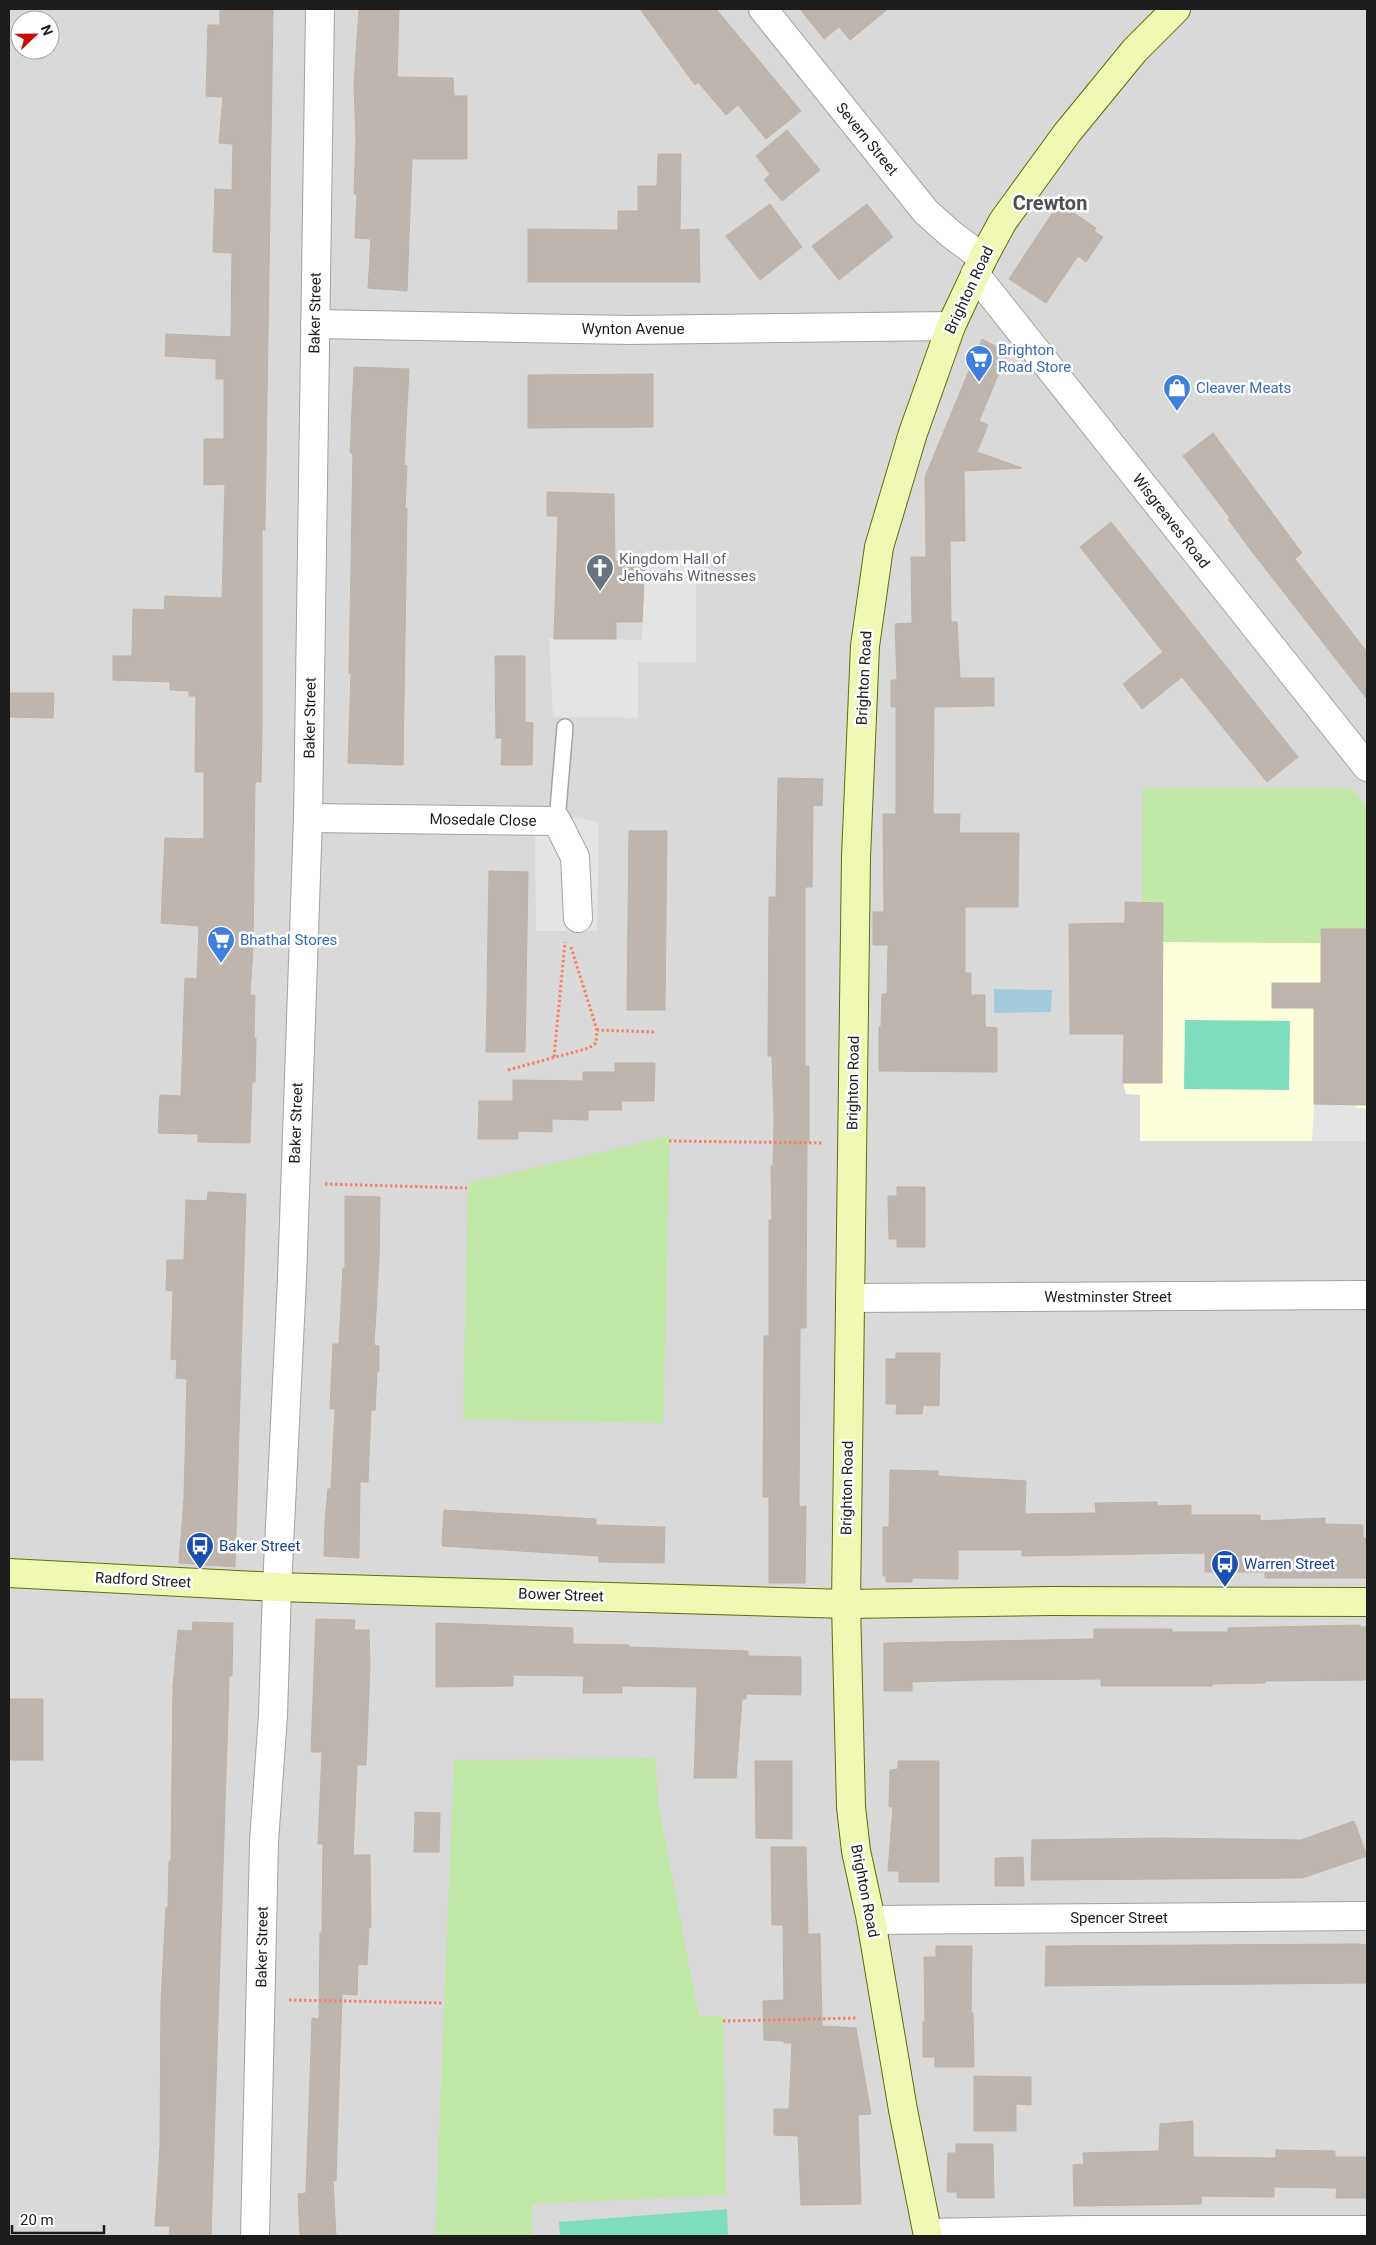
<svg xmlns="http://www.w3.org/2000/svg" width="1376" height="2245" font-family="Roboto,sans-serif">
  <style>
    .residential { fill: #dad9d9; fill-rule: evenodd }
    .education { fill: #fcffd9 }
    .grass { fill: #c2e8a7 }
    .pitch { fill: #7fddbf }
    .parking { fill: #e4e4e4 }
    .water { fill: #a1cadb }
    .building { fill: #beb6ae; stroke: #bfb1a4 }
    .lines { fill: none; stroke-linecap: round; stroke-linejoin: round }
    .lane-casing { stroke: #a3a3a3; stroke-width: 18 }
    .street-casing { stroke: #a3a3a3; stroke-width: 30 }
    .secondary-casing { stroke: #5d7006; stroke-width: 30 }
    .path { stroke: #f88067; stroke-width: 3; stroke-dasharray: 2.5 2.5; stroke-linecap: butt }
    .lane { stroke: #fff; stroke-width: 15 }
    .street { stroke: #fff; stroke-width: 28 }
    .secondary { stroke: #f0f8b4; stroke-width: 28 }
    .labels { text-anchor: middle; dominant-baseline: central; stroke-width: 5; stroke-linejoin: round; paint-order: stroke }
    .street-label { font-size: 15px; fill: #1c1c1c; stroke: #fff }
    .shop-label { font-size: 15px; fill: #366cbe; stroke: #fff; text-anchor: start }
    .worship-label { font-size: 15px; fill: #5b616d; stroke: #fff; text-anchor: start }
    .transit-label { font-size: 15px; fill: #164399; stroke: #fff; text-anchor: start }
    .district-label { font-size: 20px; font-weight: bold; fill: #4f4f4f; stroke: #fff }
  </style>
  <rect width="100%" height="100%" fill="#edeae1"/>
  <!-- residential -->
  <path class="residential" d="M 9,9 L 1367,9 L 1367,2236 L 9,2236 ZM 20,20 L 50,20 L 50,50 L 20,50 Z"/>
  <!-- education -->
  <path class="education" d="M 1143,788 L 1352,788 L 1367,808 L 1367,1141 L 1140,1141 L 1140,1095 L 1126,1094 L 1123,1083 L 1162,1083 L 1163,903 Z"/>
  <!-- grass -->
  <g class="grass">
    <path d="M 1143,788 L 1352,788 L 1367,808 L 1367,929 L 1321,929 L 1320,943 L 1163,942 L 1142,903 Z"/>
    <path d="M 670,1136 L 663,1423 L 463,1419 L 468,1183 Z"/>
    <path d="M 655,1758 L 658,1803 L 699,2017 L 723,2016 L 726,2195 L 532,2204 L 532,2236 L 435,2236 L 454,1760 Z"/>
  </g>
  <!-- pitch -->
  <g class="pitch">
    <path d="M 1185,1020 L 1290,1021 L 1289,1090 L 1184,1089 Z"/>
    <path d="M 727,2209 L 728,2236 L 560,2236 L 559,2222 Z"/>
  </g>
  <!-- parking -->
  <g class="parking">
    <path d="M 696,550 L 696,662 L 638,662 L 638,718 L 553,717 L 549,638 L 642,640 L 645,551 Z"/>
    <path d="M 575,817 L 599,822 L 597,931 L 536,931 L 535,836 Z"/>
    <path d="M 1314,1104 L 1355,1105 L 1356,1108 L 1367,1108 L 1367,1141 L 1312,1141 Z"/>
  </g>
  <!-- water -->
  <path class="water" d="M 994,989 L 1052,990 L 1051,1012 L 994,1013 Z"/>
  <!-- building -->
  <g class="building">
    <path d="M 220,9 L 273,9 L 265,530 L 262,530 L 262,722 L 261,782 L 255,782 L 253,948 L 250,995 L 255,995 L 254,1038 L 256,1038 L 255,1082 L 252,1082 L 250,1143 L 198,1142 L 198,1134 L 158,1133 L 160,1095 L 181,1096 L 185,978 L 197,979 L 199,926 L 161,923 L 165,838 L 204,839 L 204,772 L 195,772 L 196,696 L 189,696 L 189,691 L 170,690 L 170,682 L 113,680 L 113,656 L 132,656 L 133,609 L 164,610 L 165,596 L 222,598 L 225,484 L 204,485 L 204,439 L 224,439 L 224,379 L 216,379 L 216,359 L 165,356 L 166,334 L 231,337 L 232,253 L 213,252 L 215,189 L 232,190 L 233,144 L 219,143 L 223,97 L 206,96 L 208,25 L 220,25 Z"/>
    <path d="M 359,9 L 399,9 L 397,77 L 453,78 L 454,96 L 467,96 L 467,159 L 412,159 L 407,291 L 368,288 L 371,239 L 355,238 L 357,194 L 354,194 L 356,138 L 354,85 Z"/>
    <path d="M 640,9 L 716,9 L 801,111 L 766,139 L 738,105 L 726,115 L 698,82 L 695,85 Z"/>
    <path d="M 800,9 L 888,9 L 850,40 L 839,27 L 824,39 Z"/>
    <path d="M 787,130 L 820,170 L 782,201 L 764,180 L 770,174 L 756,156 Z"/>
    <path d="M 658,154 L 681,154 L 680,230 L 699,229 L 700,282 L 528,282 L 528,229 L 618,230 L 618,211 L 638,211 L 638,186 L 657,186 Z"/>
    <path d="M 1059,203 L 1096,228 L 1094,231 L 1103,237 L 1086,262 L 1078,256 L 1046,303 L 1009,279 Z"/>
    <path d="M 770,204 L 802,247 L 760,280 L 726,236 Z"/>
    <path d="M 867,204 L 893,237 L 839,280 L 812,246 Z"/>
    <path d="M 982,339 L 997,347 L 1006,356 L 979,421 L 988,425 L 977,452 L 1022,468 L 964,471 L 965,541 L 950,541 L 951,622 L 957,622 L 960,678 L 994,678 L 994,706 L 934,707 L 933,814 L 960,814 L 959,833 L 1019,833 L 1018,907 L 965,907 L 965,973 L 971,973 L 971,995 L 985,995 L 985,1027 L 997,1028 L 997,1072 L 879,1071 L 879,1027 L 881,1027 L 882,994 L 887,994 L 888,945 L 873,945 L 873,912 L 884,912 L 883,814 L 896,814 L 896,707 L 891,707 L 891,680 L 897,680 L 895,624 L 912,623 L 911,557 L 926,557 L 925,477 Z"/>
    <path d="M 354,367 L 409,369 L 404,465 L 407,466 L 405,508 L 407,509 L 403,765 L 348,763 L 351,673 L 349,673 L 353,453 L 350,453 Z"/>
    <path d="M 653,374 L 653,427 L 528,428 L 528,375 Z"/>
    <path d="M 1213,433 L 1302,553 L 1295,559 L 1367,652 L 1367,699 L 1253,553 L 1228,519 L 1230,518 L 1183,456 Z"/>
    <path d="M 547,492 L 614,494 L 615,561 L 645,561 L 642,622 L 616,622 L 616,639 L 554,639 L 558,516 L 547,516 Z"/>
    <path d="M 1111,522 L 1298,757 L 1267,782 L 1182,677 L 1142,709 L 1123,684 L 1163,652 L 1080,547 Z"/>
    <path d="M 495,656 L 525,656 L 525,722 L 533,723 L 532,765 L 501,765 L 502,738 L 496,738 Z"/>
    <path d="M 9,693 L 54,693 L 53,718 L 9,717 Z"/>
    <path d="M 778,778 L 823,779 L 822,806 L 813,805 L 812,887 L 805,887 L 805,1066 L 809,1066 L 809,1142 L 807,1142 L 806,1328 L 800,1328 L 799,1507 L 806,1506 L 805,1583 L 769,1583 L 769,1497 L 763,1497 L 764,1336 L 769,1336 L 769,1220 L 772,1220 L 771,1166 L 773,1166 L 774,1120 L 772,1056 L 768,1056 L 769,897 L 776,897 Z"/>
    <path d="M 629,831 L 667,831 L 665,1010 L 627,1010 Z"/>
    <path d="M 489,871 L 528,872 L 525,1052 L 486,1052 Z"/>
    <path d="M 1125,902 L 1163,903 L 1162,1083 L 1123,1083 L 1124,1034 L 1070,1034 L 1069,924 L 1125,923 Z"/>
    <path d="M 1321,929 L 1367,929 L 1367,1105 L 1314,1104 L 1314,1008 L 1272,1008 L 1272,983 L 1321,983 Z"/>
    <path d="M 615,1063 L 655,1063 L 654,1101 L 621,1101 L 622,1110 L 588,1110 L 588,1120 L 552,1119 L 552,1132 L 518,1131 L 518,1139 L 478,1139 L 479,1101 L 513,1101 L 513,1080 L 583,1081 L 583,1072 L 615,1072 Z"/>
    <path d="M 897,1187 L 925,1187 L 925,1247 L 897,1247 L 897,1239 L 889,1239 L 888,1196 L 897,1196 Z"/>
    <path d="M 208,1192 L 246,1194 L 235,1567 L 179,1563 L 184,1499 L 187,1379 L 176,1378 L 177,1360 L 171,1359 L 173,1291 L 166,1290 L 167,1260 L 184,1260 L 186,1200 L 207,1201 Z"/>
    <path d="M 345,1196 L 380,1197 L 379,1262 L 374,1345 L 379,1346 L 379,1371 L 377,1371 L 375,1410 L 371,1410 L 368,1482 L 360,1482 L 359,1558 L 324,1556 L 325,1521 L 328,1489 L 331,1489 L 335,1409 L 330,1409 L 333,1344 L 339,1344 L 343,1268 L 345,1268 Z"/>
    <path d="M 896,1353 L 940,1353 L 939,1406 L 923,1405 L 922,1414 L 896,1414 L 897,1404 L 886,1404 L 886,1359 L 896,1359 Z"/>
    <path d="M 890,1470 L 938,1471 L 938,1476 L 1026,1481 L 1025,1514 L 1096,1513 L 1095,1503 L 1157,1502 L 1157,1506 L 1191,1505 L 1191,1515 L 1260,1515 L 1260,1521 L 1325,1518 L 1325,1524 L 1363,1525 L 1363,1538 L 1367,1538 L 1367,1578 L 1265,1578 L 1265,1572 L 1205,1572 L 1205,1553 L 1022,1556 L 1022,1550 L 958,1550 L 958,1579 L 912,1578 L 912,1582 L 886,1582 L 886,1576 L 883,1576 L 883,1527 L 889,1527 Z"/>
    <path d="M 444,1510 L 596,1519 L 596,1525 L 665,1527 L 664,1563 L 599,1562 L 599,1556 L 442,1546 Z"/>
    <path d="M 316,1619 L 355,1620 L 354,1630 L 369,1630 L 370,1665 L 366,1765 L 357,1765 L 353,1855 L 370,1855 L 371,1927 L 369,1927 L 367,1965 L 358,1964 L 357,1995 L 342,1994 L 336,2181 L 333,2180 L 336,2236 L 300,2236 L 298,2194 L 306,2193 L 312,2018 L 319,2019 L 320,1933 L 322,1933 L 323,1844 L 318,1844 L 322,1752 L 311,1752 Z"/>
    <path d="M 193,1622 L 233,1623 L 232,1676 L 229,1676 L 228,1714 L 211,2236 L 169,2236 L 170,2226 L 155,2226 L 160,2146 L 161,2002 L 166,1907 L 168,1907 L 169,1861 L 171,1861 L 173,1687 L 178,1630 L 192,1631 Z"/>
    <path d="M 436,1623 L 573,1628 L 573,1644 L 629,1645 L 629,1647 L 748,1651 L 748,1656 L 801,1657 L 801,1695 L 746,1694 L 746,1699 L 742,1699 L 736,1778 L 694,1778 L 697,1687 L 622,1686 L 622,1693 L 583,1693 L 584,1676 L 513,1675 L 513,1686 L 436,1687 Z"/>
    <path d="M 1360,1625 L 1360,1627 L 1367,1627 L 1367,1680 L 1265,1681 L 1265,1683 L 1212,1684 L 1212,1686 L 1101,1686 L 1101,1679 L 976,1680 L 912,1682 L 912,1691 L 884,1691 L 884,1643 L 1094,1639 L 1094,1629 L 1172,1629 L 1172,1632 L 1228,1632 L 1228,1628 Z"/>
    <path d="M 9,1699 L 43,1699 L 43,1760 L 10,1760 Z"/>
    <path d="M 755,1761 L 792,1761 L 792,1839 L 756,1838 Z"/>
    <path d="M 898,1761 L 939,1761 L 939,1882 L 899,1882 L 899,1871 L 888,1871 L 893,1807 L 889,1807 L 890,1770 L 898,1769 Z"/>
    <path d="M 415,1812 L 440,1813 L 439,1852 L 414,1852 Z"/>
    <path d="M 1354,1821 L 1367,1856 L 1302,1878 L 1031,1880 L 1032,1840 L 1160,1838 L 1301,1840 Z"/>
    <path d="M 771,1847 L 806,1847 L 808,1934 L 820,1934 L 822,2026 L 856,2028 L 871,2114 L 858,2115 L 861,2204 L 801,2205 L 798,2136 L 774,2135 L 774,2109 L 789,2109 L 792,2043 L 784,2043 L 784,2041 L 764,2040 L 763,2001 L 784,2000 L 783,1925 L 772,1925 Z"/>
    <path d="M 1023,1857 L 1024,1886 L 995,1886 L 995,1858 Z"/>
    <path d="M 1359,1944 L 1367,1945 L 1367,1983 L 1045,1986 L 1046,1946 Z"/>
    <path d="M 936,1946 L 972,1946 L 971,2013 L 973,2013 L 974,2067 L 935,2067 L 935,2057 L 923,2057 L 923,2022 L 925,2022 L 924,1957 L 936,1957 Z"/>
    <path d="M 974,2076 L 1031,2077 L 1031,2105 L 1016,2104 L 1016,2131 L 974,2131 Z"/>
    <path d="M 1193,2121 L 1193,2157 L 1276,2158 L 1276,2150 L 1335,2151 L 1335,2157 L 1367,2157 L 1367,2198 L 1336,2198 L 1337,2188 L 1274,2187 L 1274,2197 L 1201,2196 L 1201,2204 L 1074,2206 L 1073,2165 L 1084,2164 L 1083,2153 L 1159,2151 L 1160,2124 Z"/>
    <path d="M 956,2144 L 993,2144 L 994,2198 L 957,2198 L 957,2192 L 947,2192 L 948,2153 L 956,2153 Z"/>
  </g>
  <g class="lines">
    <defs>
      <path id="lane" d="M 557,821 L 565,727"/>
      <g id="street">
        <path d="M 763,9 L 926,212 L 952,235 L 983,258"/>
        <path d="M 975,274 L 1367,767"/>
        <path d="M 315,324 L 630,330 L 951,326"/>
        <path d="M 308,818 L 557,821 L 575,857 L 578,918"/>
        <path d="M 850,1298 L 1367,1295"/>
        <path d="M 871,1920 L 1367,1916"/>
        <path d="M 928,2233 L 1083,2230 L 1367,2230"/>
        <path d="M 255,2236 L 264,1842 L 273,1715 L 277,1587 L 292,1279 L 308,818 L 320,9"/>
      </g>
      <g id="secondary">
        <path d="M 9,1573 L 277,1587 L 846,1604 L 1050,1601 L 1367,1602"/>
        <path d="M 928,2236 L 903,2110 L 871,1920 L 856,1851 L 851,1807 L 846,1604 L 856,857 L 865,646 L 879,547 L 913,433 L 951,326 L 983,258 L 1003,221 L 1067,133 L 1135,50 L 1176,9"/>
      </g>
    </defs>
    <!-- lane casing -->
    <use href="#lane" class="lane-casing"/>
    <!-- street casing -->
    <use href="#street" class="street-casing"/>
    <!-- secondary casing -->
    <use href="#secondary" class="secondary-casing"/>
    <!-- path -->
    <g class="path">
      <path d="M 571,947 L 597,1030"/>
      <path d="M 554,1057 L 565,942"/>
      <path d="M 508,1070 L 589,1048 L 596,1043 L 597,1030 L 656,1032"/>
      <path d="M 669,1141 L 824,1143"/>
      <path d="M 325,1184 L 467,1188"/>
      <path d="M 289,2000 L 444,2003"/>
      <path d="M 723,2021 L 857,2018"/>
    </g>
    <!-- lane -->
    <use href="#lane" class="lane"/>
    <!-- street -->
    <use href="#street" class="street"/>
    <!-- secondary -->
    <use href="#secondary" class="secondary"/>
  </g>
  <!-- icons -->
  <defs>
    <symbol id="supermarket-pin" viewBox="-11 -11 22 30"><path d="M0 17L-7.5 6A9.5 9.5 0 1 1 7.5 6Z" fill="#3f7fe0" stroke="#fff"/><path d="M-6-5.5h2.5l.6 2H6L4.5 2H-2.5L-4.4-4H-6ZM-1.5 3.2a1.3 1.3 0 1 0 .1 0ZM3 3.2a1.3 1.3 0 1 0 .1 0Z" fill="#fff"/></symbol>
    <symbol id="shop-pin" viewBox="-11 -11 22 30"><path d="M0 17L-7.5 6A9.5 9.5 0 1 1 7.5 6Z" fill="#3f7fe0" stroke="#fff"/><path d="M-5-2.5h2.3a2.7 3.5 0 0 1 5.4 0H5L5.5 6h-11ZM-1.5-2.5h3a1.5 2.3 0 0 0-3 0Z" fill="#fff"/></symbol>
    <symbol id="church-pin" viewBox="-11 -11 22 30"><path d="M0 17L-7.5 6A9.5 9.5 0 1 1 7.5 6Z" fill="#6b7280" stroke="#fff"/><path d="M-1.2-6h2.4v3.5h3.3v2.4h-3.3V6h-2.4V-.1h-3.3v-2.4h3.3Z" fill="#fff"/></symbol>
    <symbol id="bus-pin" viewBox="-11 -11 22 30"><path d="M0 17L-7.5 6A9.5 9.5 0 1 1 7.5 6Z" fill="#1a4fb4" stroke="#fff"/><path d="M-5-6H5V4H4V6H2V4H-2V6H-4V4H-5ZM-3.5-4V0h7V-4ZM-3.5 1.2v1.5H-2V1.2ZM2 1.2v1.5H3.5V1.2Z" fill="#fff"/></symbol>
  </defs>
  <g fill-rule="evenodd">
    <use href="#supermarket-pin" x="963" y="343" width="32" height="43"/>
    <use href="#shop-pin" x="1161" y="372" width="32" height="43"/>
    <use href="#church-pin" x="584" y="552" width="32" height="43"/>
    <use href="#supermarket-pin" x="205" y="924" width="32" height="43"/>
    <use href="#bus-pin" x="184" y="1530" width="32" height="43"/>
    <use href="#bus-pin" x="1209" y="1548" width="32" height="43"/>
  </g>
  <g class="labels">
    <!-- street labels -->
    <g class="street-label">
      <text transform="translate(867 139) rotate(51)">Severn Street</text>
      <text transform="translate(969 290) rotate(-65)">Brighton Road</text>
      <text transform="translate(315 313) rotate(-89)">Baker Street</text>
      <text x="633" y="329">Wynton Avenue</text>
      <text transform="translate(1171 521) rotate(52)">Wisgreaves Road</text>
      <text transform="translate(864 678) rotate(-87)">Brighton Road</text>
      <text transform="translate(310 718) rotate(-89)">Baker Street</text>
      <text transform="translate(483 820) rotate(1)">Mosedale Close</text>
      <text transform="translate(853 1083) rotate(-89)">Brighton Road</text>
      <text transform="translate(296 1123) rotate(-88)">Baker Street</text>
      <text x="1108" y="1297">Westminster Street</text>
      <text transform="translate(847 1488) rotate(-89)">Brighton Road</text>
      <text transform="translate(143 1580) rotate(3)">Radford Street</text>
      <text transform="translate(561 1595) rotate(2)">Bower Street</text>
      <text transform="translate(865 1891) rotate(79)">Brighton Road</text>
      <text x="1119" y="1918">Spencer Street</text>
      <text transform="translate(262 1947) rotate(-89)">Baker Street</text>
    </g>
    <!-- shop labels -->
    <g class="shop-label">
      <text x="998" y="350">Brighton<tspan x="998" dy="17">Road Store</tspan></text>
      <text x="1196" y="388">Cleaver Meats</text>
      <text x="240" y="940">Bhathal Stores</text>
    </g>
    <!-- worship labels -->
    <g class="worship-label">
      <text x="619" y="559">Kingdom Hall of<tspan x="619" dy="17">Jehovahs Witnesses</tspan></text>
    </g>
    <!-- transit labels -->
    <g class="transit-label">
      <text x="219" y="1546">Baker Street</text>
      <text x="1244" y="1564">Warren Street</text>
    </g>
    <!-- district labels -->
    <g class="district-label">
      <text x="1050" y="203">Crewton</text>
    </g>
  </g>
  <!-- border -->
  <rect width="1376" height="2245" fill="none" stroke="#1c1c1c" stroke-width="20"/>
  <!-- north arrow -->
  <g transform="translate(35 35) rotate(68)"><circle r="24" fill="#ffffff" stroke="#a4a4a4"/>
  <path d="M0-4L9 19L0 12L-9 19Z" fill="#c60f02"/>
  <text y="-8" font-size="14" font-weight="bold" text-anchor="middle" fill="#1c1c1c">N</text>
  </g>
  <!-- scale -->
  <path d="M12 2225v8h92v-8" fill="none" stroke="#1c1c1c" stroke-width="2.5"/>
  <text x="20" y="2225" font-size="15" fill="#1c1c1c" stroke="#ffffff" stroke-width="4" paint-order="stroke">20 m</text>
</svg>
